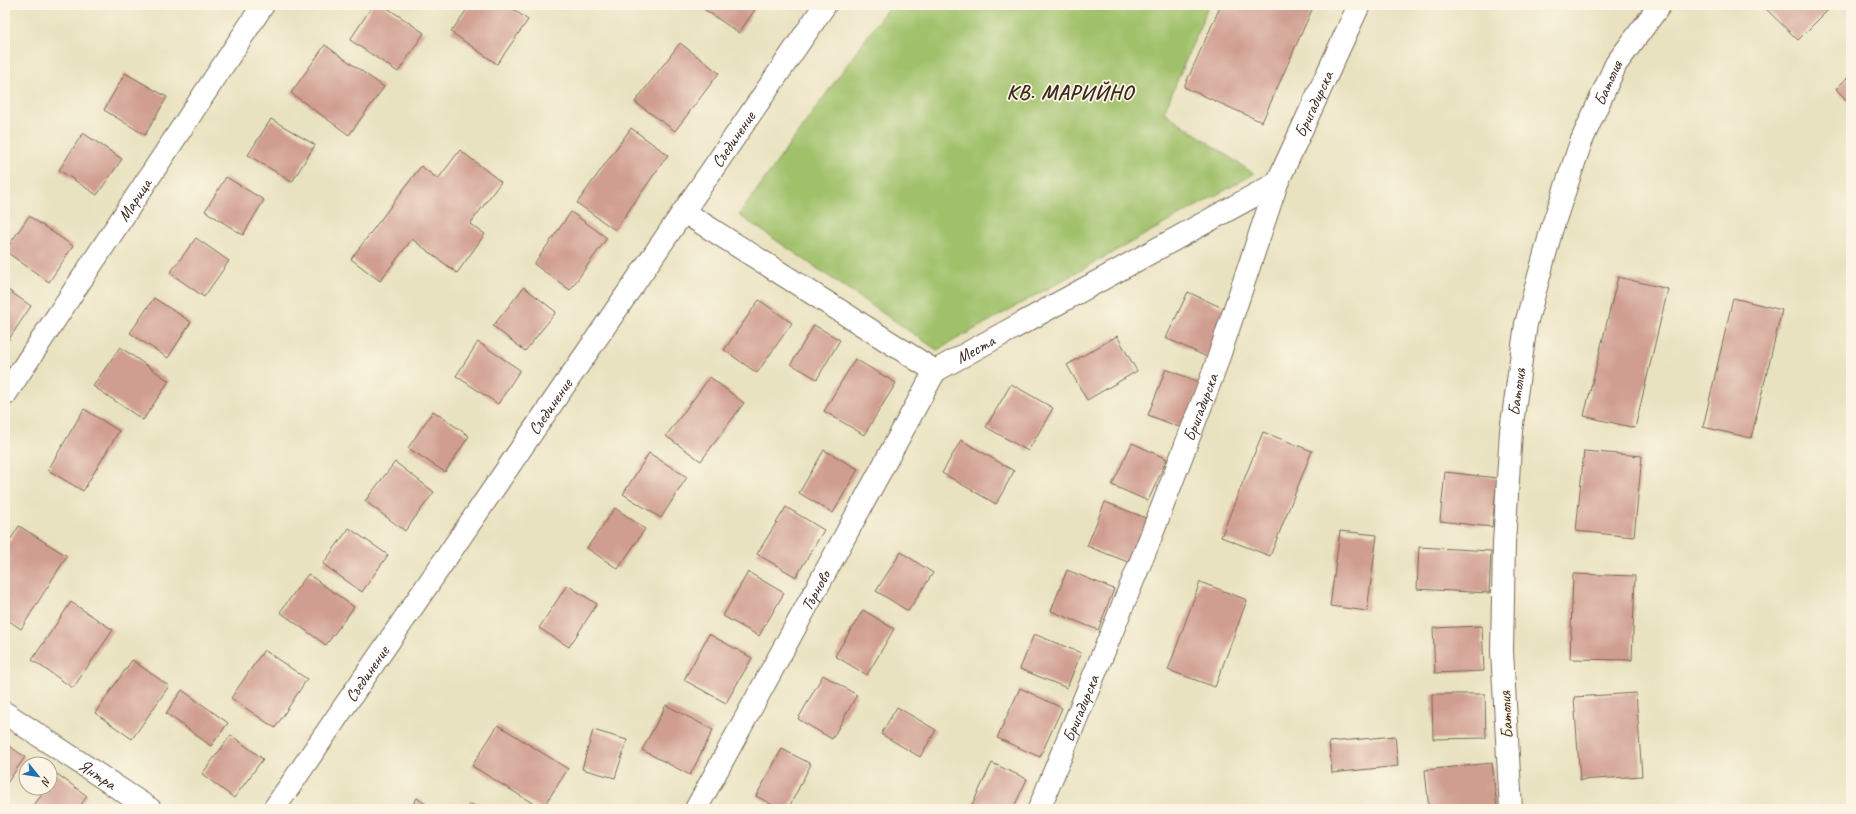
<svg xmlns="http://www.w3.org/2000/svg" width="1856" height="814" font-family="Caveat,sans-serif">
  <style>
    .green { fill: #a0c16a; stroke: #6e7644 }
    .building { fill: #d09e91 }
    .lines { fill: none; stroke-linecap: round; stroke-linejoin: round }
    .minor-casing { stroke: #786a57; stroke-width: 24 }
    .minor { stroke: #fff; stroke-width: 22 }
    .labels { text-anchor: middle; dominant-baseline: central; stroke-width: 3.5; stroke-linejoin: round; paint-order: stroke }
    .street-label { font-size: 17px; fill: #3b2a1e; stroke: #fcf5e5 }
    .district-label { font-size: 21px; font-weight: bold; letter-spacing: 1px; fill: #3b2a1e; stroke: #fcf5e5 }
  </style>
  <rect width="100%" height="100%" fill="#fcf5e5"/>
  <filter id="ink" filterUnits="userSpaceOnUse"><feTurbulence type="fractalNoise" baseFrequency=".025" numOctaves="2"/><feDisplacementMap in="SourceGraphic" scale="8" xChannelSelector="R" yChannelSelector="G"/><feConvolveMatrix kernelMatrix="1 2 1 2 8 2 1 2 1" color-interpolation-filters="sRGB"/></filter>
  <filter id="wash" filterUnits="userSpaceOnUse"><feTurbulence type="fractalNoise" baseFrequency=".012" numOctaves="4" result="noise"/><feDisplacementMap in="SourceGraphic" scale="16" xChannelSelector="R" yChannelSelector="G"/><feGaussianBlur stdDeviation="0.9" result="paint"/><feColorMatrix in="noise" values="0 0 0 0 0 0 0 0 0 0 0 0 0 0 0 0 0 1.4 0 .05"/><feComposite in="paint" operator="in"/></filter>
  <g filter="url(#wash)">
    <rect width="100%" height="100%" fill="#e9e2c0"/>
    <!-- green -->
    <path class="green" d="M 890,5 L 1209,5 L 1164,112 L 1254,174 L 937,350 L 739,215 Z"/>
    <g id="blocks">
      <!-- building -->
      <g class="building">
        <path d="M 373,5 L 383,5 L 424,33 L 398,72 L 350,40 Z"/>
        <path d="M 470,5 L 508,5 L 528,20 L 497,64 L 451,32 Z"/>
        <path d="M 698,5 L 758,5 L 739,33 Z"/>
        <path d="M 1221,5 L 1314,5 L 1262,122 L 1184,87 Z"/>
        <path d="M 1762,5 L 1833,5 L 1798,40 Z"/>
        <path d="M 680,43 L 719,73 L 675,131 L 635,102 Z"/>
        <path d="M 325,45 L 384,87 L 349,135 L 291,93 Z"/>
        <path d="M 125,73 L 167,97 L 145,135 L 104,110 Z"/>
        <path d="M 1851,74 L 1851,105 L 1836,89 Z"/>
        <path d="M 271,119 L 315,145 L 292,182 L 248,155 Z"/>
        <path d="M 631,128 L 668,155 L 615,230 L 577,203 Z"/>
        <path d="M 83,133 L 122,159 L 97,195 L 59,170 Z"/>
        <path d="M 460,150 L 501,182 L 470,224 L 485,234 L 457,273 L 412,239 L 380,281 L 351,259 L 421,166 L 438,179 Z"/>
        <path d="M 226,177 L 264,200 L 243,235 L 205,211 Z"/>
        <path d="M 571,212 L 607,238 L 570,290 L 534,264 Z"/>
        <path d="M 29,216 L 73,246 L 49,282 L 5,251 Z"/>
        <path d="M 196,238 L 229,261 L 204,297 L 170,273 Z"/>
        <path d="M 1618,277 L 1668,289 L 1635,428 L 1584,416 Z"/>
        <path d="M 524,287 L 556,312 L 525,351 L 493,326 Z"/>
        <path d="M 5,288 L 31,306 L 5,345 Z"/>
        <path d="M 1188,292 L 1229,311 L 1207,357 L 1166,338 Z"/>
        <path d="M 154,298 L 191,322 L 168,358 L 130,333 Z"/>
        <path d="M 1733,298 L 1782,310 L 1751,438 L 1703,427 Z"/>
        <path d="M 759,300 L 792,323 L 757,373 L 724,350 Z"/>
        <path d="M 814,325 L 840,340 L 817,379 L 791,364 Z"/>
        <path d="M 1117,336 L 1137,371 L 1087,400 L 1067,365 Z"/>
        <path d="M 478,342 L 520,370 L 498,404 L 456,376 Z"/>
        <path d="M 120,347 L 169,381 L 143,420 L 93,386 Z"/>
        <path d="M 855,359 L 896,383 L 864,435 L 824,411 Z"/>
        <path d="M 1166,369 L 1201,383 L 1184,429 L 1148,415 Z"/>
        <path d="M 710,377 L 744,403 L 701,461 L 666,436 Z"/>
        <path d="M 1011,384 L 1053,408 L 1028,451 L 986,427 Z"/>
        <path d="M 84,409 L 119,431 L 83,491 L 48,470 Z"/>
        <path d="M 433,411 L 469,436 L 445,472 L 408,448 Z"/>
        <path d="M 1263,432 L 1312,451 L 1270,556 L 1221,537 Z"/>
        <path d="M 961,440 L 1014,471 L 996,504 L 942,473 Z"/>
        <path d="M 1132,443 L 1167,459 L 1148,501 L 1112,485 Z"/>
        <path d="M 824,450 L 858,469 L 833,513 L 799,493 Z"/>
        <path d="M 1584,451 L 1642,456 L 1634,537 L 1576,531 Z"/>
        <path d="M 649,453 L 687,477 L 661,518 L 623,494 Z"/>
        <path d="M 395,462 L 434,492 L 405,531 L 365,501 Z"/>
        <path d="M 1445,472 L 1497,478 L 1492,527 L 1440,521 Z"/>
        <path d="M 1105,502 L 1151,520 L 1133,564 L 1087,546 Z"/>
        <path d="M 786,507 L 824,530 L 796,577 L 757,554 Z"/>
        <path d="M 615,508 L 645,529 L 618,569 L 587,548 Z"/>
        <path d="M 19,526 L 67,556 L 21,629 L 5,618 L 5,548 Z"/>
        <path d="M 349,528 L 388,555 L 362,592 L 323,564 Z"/>
        <path d="M 1340,531 L 1377,535 L 1367,611 L 1330,606 Z"/>
        <path d="M 1419,547 L 1491,551 L 1489,593 L 1417,589 Z"/>
        <path d="M 901,552 L 933,573 L 908,611 L 876,591 Z"/>
        <path d="M 1067,570 L 1114,589 L 1098,630 L 1051,611 Z"/>
        <path d="M 748,572 L 784,593 L 759,636 L 723,616 Z"/>
        <path d="M 308,574 L 354,607 L 326,645 L 280,612 Z"/>
        <path d="M 1573,574 L 1635,576 L 1632,660 L 1570,659 Z"/>
        <path d="M 1200,582 L 1247,600 L 1215,687 L 1168,670 Z"/>
        <path d="M 567,585 L 597,604 L 569,647 L 539,628 Z"/>
        <path d="M 71,602 L 113,630 L 73,688 L 32,660 Z"/>
        <path d="M 863,610 L 894,629 L 867,675 L 835,656 Z"/>
        <path d="M 1482,626 L 1484,671 L 1435,673 L 1433,628 Z"/>
        <path d="M 709,634 L 752,658 L 726,703 L 684,680 Z"/>
        <path d="M 1034,634 L 1081,653 L 1067,688 L 1020,669 Z"/>
        <path d="M 264,650 L 307,679 L 275,728 L 231,698 Z"/>
        <path d="M 132,660 L 169,686 L 132,739 L 95,713 Z"/>
        <path d="M 823,675 L 857,695 L 832,739 L 798,719 Z"/>
        <path d="M 1020,688 L 1062,708 L 1040,757 L 997,738 Z"/>
        <path d="M 182,690 L 228,723 L 211,746 L 166,713 Z"/>
        <path d="M 1636,693 L 1642,776 L 1580,780 L 1574,697 Z"/>
        <path d="M 1432,694 L 1485,694 L 1486,738 L 1433,739 Z"/>
        <path d="M 666,705 L 713,730 L 690,775 L 642,750 Z"/>
        <path d="M 897,707 L 936,730 L 920,757 L 881,734 Z"/>
        <path d="M 498,725 L 568,769 L 542,809 L 472,766 Z"/>
        <path d="M 593,730 L 627,740 L 615,778 L 582,769 Z"/>
        <path d="M 231,735 L 263,759 L 234,798 L 202,774 Z"/>
        <path d="M 1395,736 L 1398,766 L 1332,773 L 1329,742 Z"/>
        <path d="M 5,743 L 25,757 L 5,786 Z"/>
        <path d="M 782,749 L 811,764 L 788,809 L 780,809 L 756,796 Z"/>
        <path d="M 992,763 L 1027,779 L 1013,809 L 980,809 L 972,805 Z"/>
        <path d="M 1492,763 L 1497,809 L 1429,809 L 1425,770 Z"/>
        <path d="M 57,774 L 87,796 L 78,809 L 31,809 L 47,788 L 50,788 L 50,783 Z"/>
        <path d="M 417,798 L 432,809 L 410,809 Z"/>
        <path d="M 470,803 L 480,809 L 466,809 Z"/>
      </g>
    </g>
  </g>
  <g filter="url(#ink)">
    <use href="#blocks" fill-opacity="0" stroke="#786a57" stroke-width="1"/>
    <g class="lines">
      <defs>
        <g id="minor">
          <path id="s1" d="M 684,212 L 935,371 L 1277,183"/>
          <path id="s2" d="M 5,395 L 263,5"/>
          <path id="s3" d="M 5,713 L 150,809"/>
          <path id="s4" d="M 274,809 L 825,5"/>
          <path id="s5" d="M 696,809 L 935,371"/>
          <path id="s6" d="M 1039,809 L 1148,544 L 1213,374 L 1277,183 L 1359,5"/>
          <path id="s7" d="M 1511,809 L 1502,651 L 1504,543 L 1511,431 L 1526,324 L 1552,228 L 1581,142 L 1616,64 L 1660,5"/>
        </g>
      </defs>
      <!-- minor casing -->
      <use href="#minor" class="minor-casing"/>
      <!-- minor -->
      <use href="#minor" class="minor"/>
    </g>
  </g>
  <g class="labels">
    <!-- street labels -->
    <g class="street-label">
      <text stroke="none"><textPath href="#s7" startOffset="742">Батолия</textPath></text>
      <text stroke="none"><textPath href="#s6" startOffset="757">Бригадирска</textPath></text>
      <text stroke="none"><textPath href="#s4" startOffset="812">Съединение</textPath></text>
      <text stroke="none"><textPath href="#s2" startOffset="234">Марица</textPath></text>
      <text stroke="none"><textPath href="#s1" startOffset="343">Места</textPath></text>
      <text stroke="none"><textPath href="#s7" startOffset="418">Батолия</textPath></text>
      <text stroke="none"><textPath href="#s4" startOffset="488">Съединение</textPath></text>
      <text stroke="none"><textPath href="#s6" startOffset="433">Бригадирска</textPath></text>
      <text stroke="none"><textPath href="#s5" startOffset="249">Търново</textPath></text>
      <text stroke="none"><textPath href="#s4" startOffset="164">Съединение</textPath></text>
      <text stroke="none"><textPath href="#s6" startOffset="109">Бригадирска</textPath></text>
      <text transform="translate(1506 715) rotate(-93)">Батолия</text>
      <text stroke="none"><textPath href="#s3" startOffset="111">Янтра</textPath></text>
    </g>
    <!-- district labels -->
    <g class="district-label">
      <text x="1070" y="92">КВ. МАРИЙНО</text>
    </g>
  </g>
  <!-- margin -->
  <rect width="1856" height="814" fill="none" stroke="#fcf5e5" stroke-width="20"/>
  <!-- north arrow -->
  <g transform="translate(38 776) rotate(120)"><circle r="19" fill="#fcf5e5" stroke="#afa495"/>
  <path d="M0-3L7 15L0 10L-7 15Z" fill="#1f6fb2"/>
  <text y="-6" font-size="11" font-weight="bold" text-anchor="middle" fill="#3b2a1e">N</text>
  </g>
</svg>
